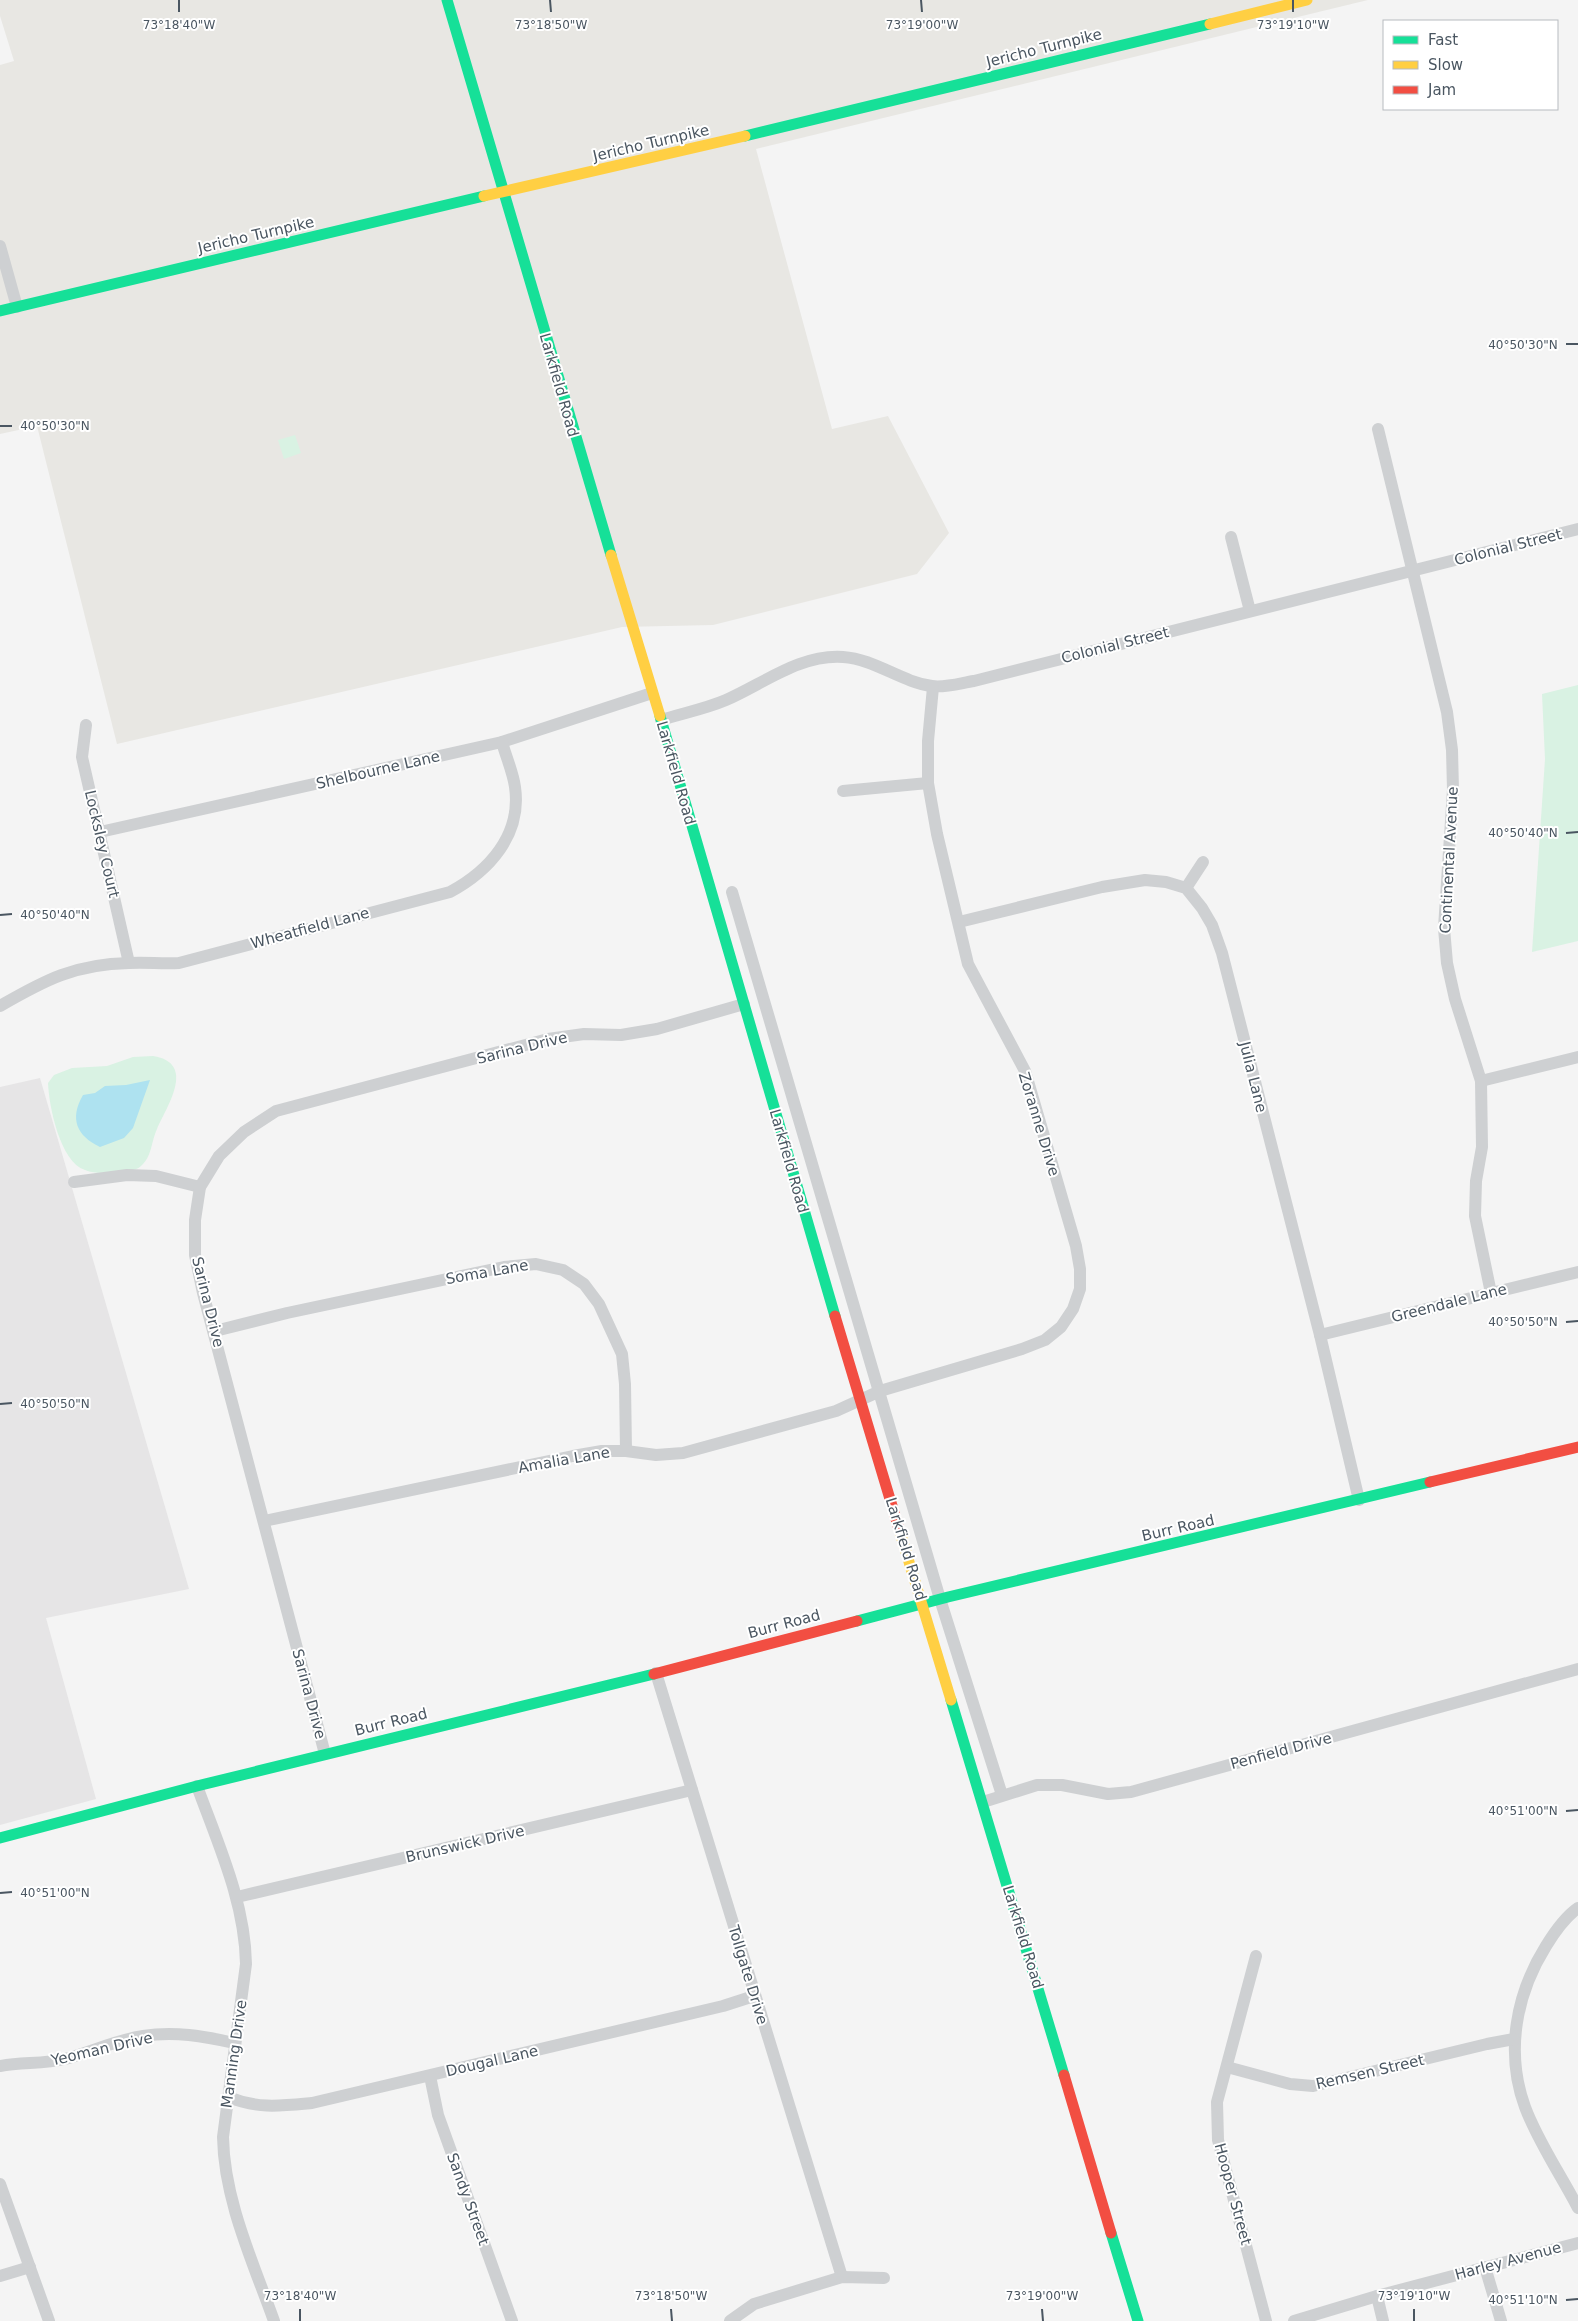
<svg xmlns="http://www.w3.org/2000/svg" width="1578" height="2321" font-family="'DejaVu Sans',sans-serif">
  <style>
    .commercial { fill: #e8e7e3 }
    .education { fill: #e6e5e6 }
    .green { fill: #d9f2e3 }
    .water { fill: #aee2f0 }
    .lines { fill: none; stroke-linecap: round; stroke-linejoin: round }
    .street { stroke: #ced0d2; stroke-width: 12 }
    .fast { stroke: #16e098; stroke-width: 11 }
    .slow { stroke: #ffcf43; stroke-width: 11 }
    .jam { stroke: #f24e42; stroke-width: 11 }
    .ticks { fill: none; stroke: #4a5661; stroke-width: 2 }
    .labels { text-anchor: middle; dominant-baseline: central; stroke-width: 4; stroke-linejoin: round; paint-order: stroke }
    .street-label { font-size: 15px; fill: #4a5661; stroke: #fff }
    .ticks-label { font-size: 12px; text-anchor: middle; fill: #4a5661; stroke: #fff; stroke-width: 4; stroke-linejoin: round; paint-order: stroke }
  </style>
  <rect width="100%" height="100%" fill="#f4f4f4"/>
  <!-- commercial -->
  <path class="commercial" d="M 0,0 L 1368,0 L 756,149 L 832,429 L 888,416 L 949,533 L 917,574 L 713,625 L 622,627 L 117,744 L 37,426 L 0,434 L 0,65 L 14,61 L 0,16 Z"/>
  <!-- education -->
  <path class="education" d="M 40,1078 L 189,1589 L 46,1618 L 96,1799 L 0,1825 L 0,1087 Z"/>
  <!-- green -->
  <g class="green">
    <path d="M 295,435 L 301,453 L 284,459 L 278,440 Z"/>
    <path d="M 1578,685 L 1578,941 L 1532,952 L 1545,759 L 1542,694 Z"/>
    <path d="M 153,1056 C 197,1063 167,1106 157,1129 C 151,1142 152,1157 141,1166 C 135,1172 123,1171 115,1172 C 105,1173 95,1174 85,1170 C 60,1162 49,1106 48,1083 L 54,1075 L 72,1068 L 107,1066 L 133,1057 Z"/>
  </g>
  <!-- water -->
  <path class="water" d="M 150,1080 L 133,1128 L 124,1138 L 100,1147 C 77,1136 69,1119 83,1095 L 95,1093 L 105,1086 L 126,1085 Z"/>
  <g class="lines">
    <!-- street -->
    <g class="street">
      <path d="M 0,246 L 17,307"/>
      <path d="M 1378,429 L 1447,712 L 1452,750 L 1453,790 L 1444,928 L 1447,963 L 1455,999 L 1481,1081 L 1482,1147 L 1476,1181 L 1475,1216 L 1491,1293"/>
      <path d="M 1231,537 L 1250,611"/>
      <path d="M 661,720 C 683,713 705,709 726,700 C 763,684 800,654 843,657 C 875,659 901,682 932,686 C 945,688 961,683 974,681 L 1578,529"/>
      <path d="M 86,725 L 82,757 L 129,963"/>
      <path d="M 843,791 L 928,783"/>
      <path d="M 100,832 L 502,742 L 652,693"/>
      <path d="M 1186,888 L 1203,862"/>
      <path d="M 732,892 L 940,1599 L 1002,1795"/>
      <path d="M 959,922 L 1102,887 L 1145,880 L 1166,882 L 1186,888 L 1202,908 L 1212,925 L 1222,953 L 1320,1335 L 1359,1500"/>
      <path d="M 0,1006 C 45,980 75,964 129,963 C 146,962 162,964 179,963 L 450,892 C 489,871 522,835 515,787 C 513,772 506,757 502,742"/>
      <path d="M 1481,1081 L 1578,1057"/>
      <path d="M 74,1182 L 127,1175 L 156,1176 L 200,1187"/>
      <path d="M 215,1331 L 287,1313 L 504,1267 L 536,1264 L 563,1270 L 584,1284 L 599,1304 L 622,1354 L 625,1384 L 626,1451"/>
      <path d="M 1320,1335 L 1578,1272"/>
      <path d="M 264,1521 L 573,1456 L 602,1451 L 626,1451 L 656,1455 L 683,1453 L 836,1411 L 880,1391 L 1022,1349 L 1045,1340 L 1061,1327 L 1073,1309 L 1080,1289 L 1080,1269 L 1076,1246 L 1025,1071 L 968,964 L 937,834 L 928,783 L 928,741 L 933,687"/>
      <path d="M 656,1673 L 842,2277"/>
      <path d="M 325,1754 L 203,1293 L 195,1255 L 195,1220 L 200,1187 L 219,1156 L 244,1132 L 276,1111 L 548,1039 L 584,1034 L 621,1035 L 657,1029 L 744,1004"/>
      <path d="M 197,1786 C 218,1844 245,1902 246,1964 L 223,2137 C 224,2200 253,2262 274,2321"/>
      <path d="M 983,1802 L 1037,1785 L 1062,1785 L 1108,1794 L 1131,1792 L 1578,1669"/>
      <path d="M 237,1897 L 692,1790"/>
      <path d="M 1578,1908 C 1565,1917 1554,1933 1546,1946 C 1516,1994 1505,2052 1525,2107 C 1538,2142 1561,2175 1578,2208"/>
      <path d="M 1256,1956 L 1217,2102 L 1218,2140 L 1266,2321"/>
      <path d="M 0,2066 C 22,2062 43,2064 65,2059 C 91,2052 116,2040 143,2036 C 174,2031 204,2036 234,2043"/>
      <path d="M 1227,2067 L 1290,2084 L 1313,2086 L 1487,2044 L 1514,2039"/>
      <path d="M 430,2076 L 438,2115 L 512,2321"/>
      <path d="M 228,2097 C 258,2109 280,2106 312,2103 L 723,2006 L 754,1996"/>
      <path d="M 0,2184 L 49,2321"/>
      <path d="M 1485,2267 L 1501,2321"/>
      <path d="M 0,2276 L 30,2267"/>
      <path d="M 1377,2296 L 1383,2321"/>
      <path d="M 730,2321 L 754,2304 L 842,2277 L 884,2278"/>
      <path d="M 1294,2321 L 1377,2296 L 1578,2243"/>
    </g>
    <!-- fast -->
    <g class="fast">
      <path d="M 447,0 L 611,555"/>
      <path d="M 745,136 L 1210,24"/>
      <path d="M 0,311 L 484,196"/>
      <path d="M 660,716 L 835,1316"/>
      <path d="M 857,1621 L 948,1597 L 1430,1482"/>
      <path d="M 951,1700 L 1064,2075"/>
      <path d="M 0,1838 L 197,1786 L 654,1674"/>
      <path d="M 1111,2233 L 1138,2321"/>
    </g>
    <!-- slow -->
    <g class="slow">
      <path d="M 1210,24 L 1307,0"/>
      <path d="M 484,196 L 745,136"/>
      <path d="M 611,555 L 660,716"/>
      <path d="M 899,1529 L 951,1700"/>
    </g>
    <!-- jam -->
    <g class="jam">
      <path d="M 835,1316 L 899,1529"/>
      <path d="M 1430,1482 L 1578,1447"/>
      <path d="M 654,1674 L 857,1621"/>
      <path d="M 1064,2075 L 1111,2233"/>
    </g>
  </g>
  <!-- ticks -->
  <path class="ticks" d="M 179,0 L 179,12M 550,0 L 551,12M 921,0 L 922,12M 1293,0 L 1293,12M 1566,344 L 1578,344M 0,426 L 12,426M 1566,833 L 1578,832M 0,915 L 12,914M 1566,1322 L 1578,1321M 0,1404 L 12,1403M 1566,1811 L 1578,1810M 0,1893 L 12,1892M 1566,2300 L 1578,2299M 300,2309 L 300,2321M 671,2309 L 672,2321M 1042,2309 L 1043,2321M 1414,2309 L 1414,2321"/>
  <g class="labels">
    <!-- street labels -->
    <g class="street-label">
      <text transform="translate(1044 48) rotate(-14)">Jericho Turnpike</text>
      <text transform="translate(651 143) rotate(-13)">Jericho Turnpike</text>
      <text transform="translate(256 235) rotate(-13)">Jericho Turnpike</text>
      <text transform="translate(559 385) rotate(74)">Larkfield Road</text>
      <text transform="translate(1508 547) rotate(-14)">Colonial Street</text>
      <text transform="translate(1115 645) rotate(-14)">Colonial Street</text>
      <text transform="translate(378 770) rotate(-13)">Shelbourne Lane</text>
      <text transform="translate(676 773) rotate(74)">Larkfield Road</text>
      <text transform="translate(102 844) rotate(77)">Locksley Court</text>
      <text transform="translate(1449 860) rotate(-87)">Continental Avenue</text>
      <text transform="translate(310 928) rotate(-15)">Wheatfield Lane</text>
      <text transform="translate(522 1048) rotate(-14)">Sarina Drive</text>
      <text transform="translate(1253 1077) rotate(76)">Julia Lane</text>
      <text transform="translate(1039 1124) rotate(73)">Zoranne Drive</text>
      <text transform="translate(789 1161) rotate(74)">Larkfield Road</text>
      <text transform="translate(487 1272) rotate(-10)">Soma Lane</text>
      <text transform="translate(208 1302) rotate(76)">Sarina Drive</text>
      <text transform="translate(1449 1303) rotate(-14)">Greendale Lane</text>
      <text transform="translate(564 1460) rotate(-10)">Amalia Lane</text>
      <text transform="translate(1178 1528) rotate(-13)">Burr Road</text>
      <text transform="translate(906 1549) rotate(73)">Larkfield Road</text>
      <text transform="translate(784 1624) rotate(-15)">Burr Road</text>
      <text transform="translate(309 1694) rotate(75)">Sarina Drive</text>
      <text transform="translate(391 1722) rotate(-14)">Burr Road</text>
      <text transform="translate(1281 1751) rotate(-15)">Penfield Drive</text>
      <text transform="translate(465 1844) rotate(-13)">Brunswick Drive</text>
      <text transform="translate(1023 1937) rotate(73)">Larkfield Road</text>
      <text transform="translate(748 1975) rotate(73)">Tollgate Drive</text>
      <text transform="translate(102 2049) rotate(-13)">Yeoman Drive</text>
      <text transform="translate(234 2054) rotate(-82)">Manning Drive</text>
      <text transform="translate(492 2061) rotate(-13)">Dougal Lane</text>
      <text transform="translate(1370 2072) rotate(-13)">Remsen Street</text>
      <text transform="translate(1233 2194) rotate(75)">Hooper Street</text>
      <text transform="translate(468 2199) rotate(70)">Sandy Street</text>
      <text transform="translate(1508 2261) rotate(-15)">Harley Avenue</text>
    </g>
  </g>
  <g class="ticks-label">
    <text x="179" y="29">73°18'40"W</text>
    <text x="551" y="29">73°18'50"W</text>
    <text x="922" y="29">73°19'00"W</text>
    <text x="1293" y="29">73°19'10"W</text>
    <text x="1523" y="349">40°50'30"N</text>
    <text x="55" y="430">40°50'30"N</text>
    <text x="1523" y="837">40°50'40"N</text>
    <text x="55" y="919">40°50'40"N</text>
    <text x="1523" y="1326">40°50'50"N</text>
    <text x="55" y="1408">40°50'50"N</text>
    <text x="1523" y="1815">40°51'00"N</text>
    <text x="55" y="1897">40°51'00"N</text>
    <text x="300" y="2300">73°18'40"W</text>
    <text x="671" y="2300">73°18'50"W</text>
    <text x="1042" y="2300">73°19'00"W</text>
    <text x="1414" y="2300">73°19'10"W</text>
    <text x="1523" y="2304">40°51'10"N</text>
  </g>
  <!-- legend -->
  <rect x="1383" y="20" width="175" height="90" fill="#ffffff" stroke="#b7bbc0"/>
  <rect x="1393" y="36" width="25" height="8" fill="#16e098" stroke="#b7bbc0"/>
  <text x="1428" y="45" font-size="15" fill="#4a5661">Fast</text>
  <rect x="1393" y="61" width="25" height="8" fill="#ffcf43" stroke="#b7bbc0"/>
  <text x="1428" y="70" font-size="15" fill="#4a5661">Slow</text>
  <rect x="1393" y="86" width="25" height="8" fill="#f24e42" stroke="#b7bbc0"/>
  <text x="1428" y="95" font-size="15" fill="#4a5661">Jam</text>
</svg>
